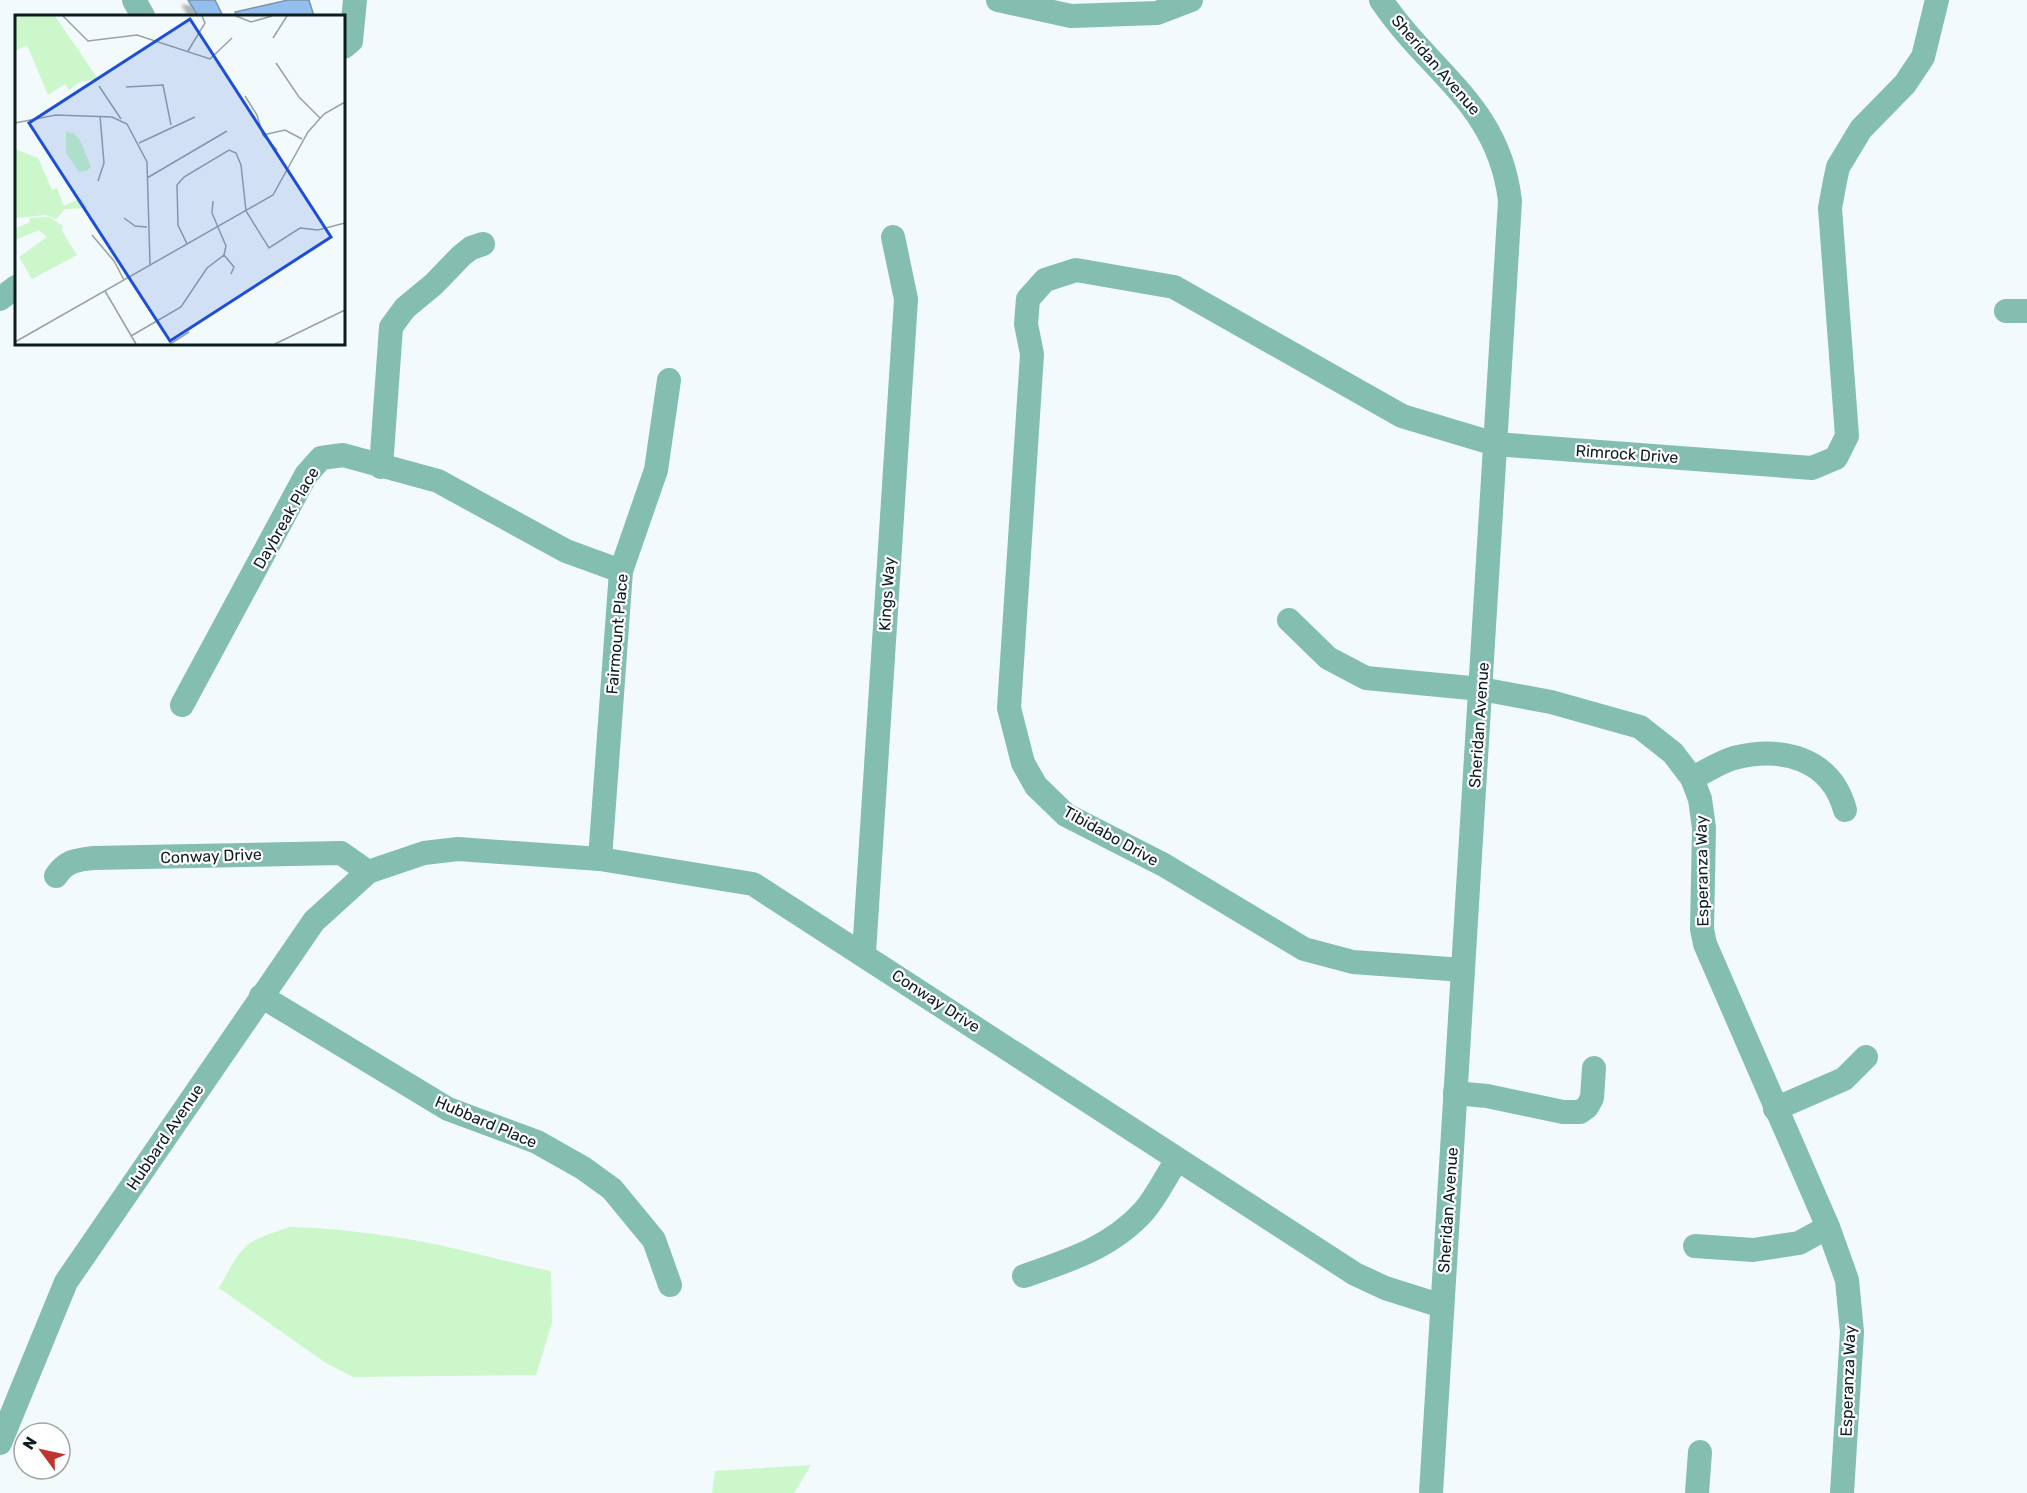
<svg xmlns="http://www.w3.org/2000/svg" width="2027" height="1493" font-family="Rubik,sans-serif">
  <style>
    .green { fill: #cbf7ca }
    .building { fill: #92bfed; stroke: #7a93ad; stroke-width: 1.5; filter: url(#shadow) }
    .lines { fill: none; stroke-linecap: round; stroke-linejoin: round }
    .minor { stroke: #83beb1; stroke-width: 24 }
    .labels { text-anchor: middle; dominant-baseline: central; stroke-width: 4.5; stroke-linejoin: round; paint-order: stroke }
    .street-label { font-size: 16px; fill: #0c1d21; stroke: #fff }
    .inset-road { fill: none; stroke: #96a2a4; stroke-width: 1.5 }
    .view { fill: #1d4ed8; fill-opacity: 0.15; stroke: #1d4ed8; stroke-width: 3 }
    .inset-edge { fill: none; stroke: #0c1d21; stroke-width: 3 }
  </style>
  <defs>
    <filter id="shadow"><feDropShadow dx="-5.5" dy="5.5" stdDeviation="1.5" flood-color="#0004"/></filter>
  </defs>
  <rect width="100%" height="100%" fill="#f2fafc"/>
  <!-- green -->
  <g class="green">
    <path d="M 290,1227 C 335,1228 380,1234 424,1242 C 467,1250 508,1263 551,1271 L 552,1323 L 536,1375 L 353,1377 L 326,1363 L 219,1288 C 244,1244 241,1243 290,1227 Z"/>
    <path d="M 811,1465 L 794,1493 L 712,1493 L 715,1471 Z"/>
  </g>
  <!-- building -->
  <g class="building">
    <path d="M 188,0 L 215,0 L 223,16 L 198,16 Z"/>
    <path d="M 288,0 L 309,0 L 314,16 L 236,16 L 235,12 Z"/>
  </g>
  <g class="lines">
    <!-- minor -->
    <g class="minor">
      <path d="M 134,0 L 143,16"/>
      <path d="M 998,0 L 1071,16 L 1157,13 L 1191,0"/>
      <path d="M 1381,0 C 1430,73 1499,105 1510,201 L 1431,1493"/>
      <path d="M 344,47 L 351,41 L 355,0"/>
      <path d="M 0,299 L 16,287"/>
      <path d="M 2006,311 L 2027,311"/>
      <path d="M 381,467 L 391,327 L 405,308 L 434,284 L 461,256 L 471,248 L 483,244"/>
      <path d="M 1289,620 L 1328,658 L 1366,678 L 1481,689 L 1551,702 L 1640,727 L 1673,753 L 1692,778 L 1700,799 L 1704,828 L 1702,929 L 1705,944 L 1828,1227 L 1847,1280 L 1852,1332 L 1842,1493"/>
      <path d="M 182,705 L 306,475 L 321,458 L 343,455 L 438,481 L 566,551 L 621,571"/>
      <path d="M 1692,778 C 1705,772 1720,762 1734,758 C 1782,746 1831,758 1845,810"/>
      <path d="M 600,859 L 621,571 L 656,470 L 669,380"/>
      <path d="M 56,876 C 66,861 76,860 93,858 L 341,853 L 368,872"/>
      <path d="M 864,953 L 906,299 L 893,237"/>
      <path d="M 1463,970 L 1353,962 L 1304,949 L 1164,865 L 1066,815 L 1036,786 L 1023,763 L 1009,708 L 1032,354 L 1026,324 L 1028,299 L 1045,280 L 1076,270 L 1174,287 L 1402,416 L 1495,444 L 1812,468 L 1836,458 L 1847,436 L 1830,208 L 1835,181 L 1838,167 L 1861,129 L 1905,84 L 1923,57 L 1937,0"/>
      <path d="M 261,996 L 448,1109 L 537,1142 L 583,1168 L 612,1189 L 654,1240 L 670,1285"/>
      <path d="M 1455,1093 L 1487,1096 L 1563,1112 L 1580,1112 L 1587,1107 L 1592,1098 L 1594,1068"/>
      <path d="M 1775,1109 L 1844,1079 L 1866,1057"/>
      <path d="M 1695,1246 L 1753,1250 L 1799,1243 L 1828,1227"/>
      <path d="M 1024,1276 C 1068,1261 1112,1247 1144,1211 C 1157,1196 1166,1176 1177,1160"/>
      <path d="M 0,1443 L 66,1282 L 314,921 L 368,872 L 424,853 L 458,849 L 600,859 L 753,884 L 1355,1274 L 1385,1288 L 1442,1306"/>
      <path d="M 1697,1493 L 1700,1452"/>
    </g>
  </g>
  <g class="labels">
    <!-- street labels -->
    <g class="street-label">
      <text transform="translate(1436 65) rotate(49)">Sheridan Avenue</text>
      <text transform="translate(1627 454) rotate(4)">Rimrock Drive</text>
      <text transform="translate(286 518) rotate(-60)">Daybreak Place</text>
      <text transform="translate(887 594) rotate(-86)">Kings Way</text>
      <text transform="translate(617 634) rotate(-85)">Fairmount Place</text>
      <text transform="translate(1479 725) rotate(-86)">Sheridan Avenue</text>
      <text transform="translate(1111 836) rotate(29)">Tibidabo Drive</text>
      <text transform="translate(211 856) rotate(-2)">Conway Drive</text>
      <text transform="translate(1702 871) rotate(-91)">Esperanza Way</text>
      <text transform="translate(936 1001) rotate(33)">Conway Drive</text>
      <text transform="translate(486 1122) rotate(23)">Hubbard Place</text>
      <text transform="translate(165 1137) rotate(-56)">Hubbard Avenue</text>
      <text transform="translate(1448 1210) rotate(-86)">Sheridan Avenue</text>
      <text transform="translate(1848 1381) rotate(-88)">Esperanza Way</text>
    </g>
  </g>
  <!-- overview -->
  <g transform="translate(15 15)">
    <rect width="330" height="330" fill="#f2fafc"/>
    <path d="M 0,1 L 40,1 L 83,64 L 65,67 L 54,75 L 50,69 L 33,80 L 12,30 L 0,36 ZM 51,117 L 59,118 L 65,125 L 76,152 L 71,156 L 64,157 L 51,138 ZM 0,134 L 23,143 L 37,175 L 42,173 L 49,191 L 66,183 L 73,193 L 50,194 L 41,204 L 30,200 L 0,203 ZM 34,202 L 48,211 L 47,216 L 62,240 L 17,264 L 4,242 L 32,222 L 24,215 L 0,225 L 0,213 L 14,208 L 15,203 Z" fill="#cbf7ca"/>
    <path class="inset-road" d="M 48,1 L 73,26 L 122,20 L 195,44 L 217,23M 221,1 L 236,7 L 257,1M 258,23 L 272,1M 173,36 L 190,8 L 187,1M 261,48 L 284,82 L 305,103M 84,71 L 106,104M 111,72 L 148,70 L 156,110M 230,81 L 242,100 L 248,120 L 262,135M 0,108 L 41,100 L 97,102 L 112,109 L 132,147 L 135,250M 248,120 L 270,115 L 287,124M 124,128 L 180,102M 132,163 L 212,116M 83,166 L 89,148 L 85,101M 109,203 L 120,211 L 132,212M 77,220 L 99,246 L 109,265M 172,229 L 163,210 L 162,170 L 169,162 L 214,135 L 221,138 L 226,150 L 231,196 L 254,233 L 285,213 L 303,215 L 330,208M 209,240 L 219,252 L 216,259M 90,276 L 121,329M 116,321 L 166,292 L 192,253 L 209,240 L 211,231 L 197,198 L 198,186M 0,327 L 258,180 L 293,117 L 309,99 L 330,87M 155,329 L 174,317M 260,329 L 330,295"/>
    <path class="view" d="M 175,4 L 316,222 L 155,326 L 14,108 Z"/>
    <rect width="330" height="330" class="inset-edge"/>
  </g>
  <!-- north arrow -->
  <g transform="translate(42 1451) rotate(303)"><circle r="28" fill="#ffffff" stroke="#9ea5a6" stroke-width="1.5"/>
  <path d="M0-4.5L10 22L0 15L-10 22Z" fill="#c1332e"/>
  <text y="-9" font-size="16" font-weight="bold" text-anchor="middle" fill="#0c1d21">N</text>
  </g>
</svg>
